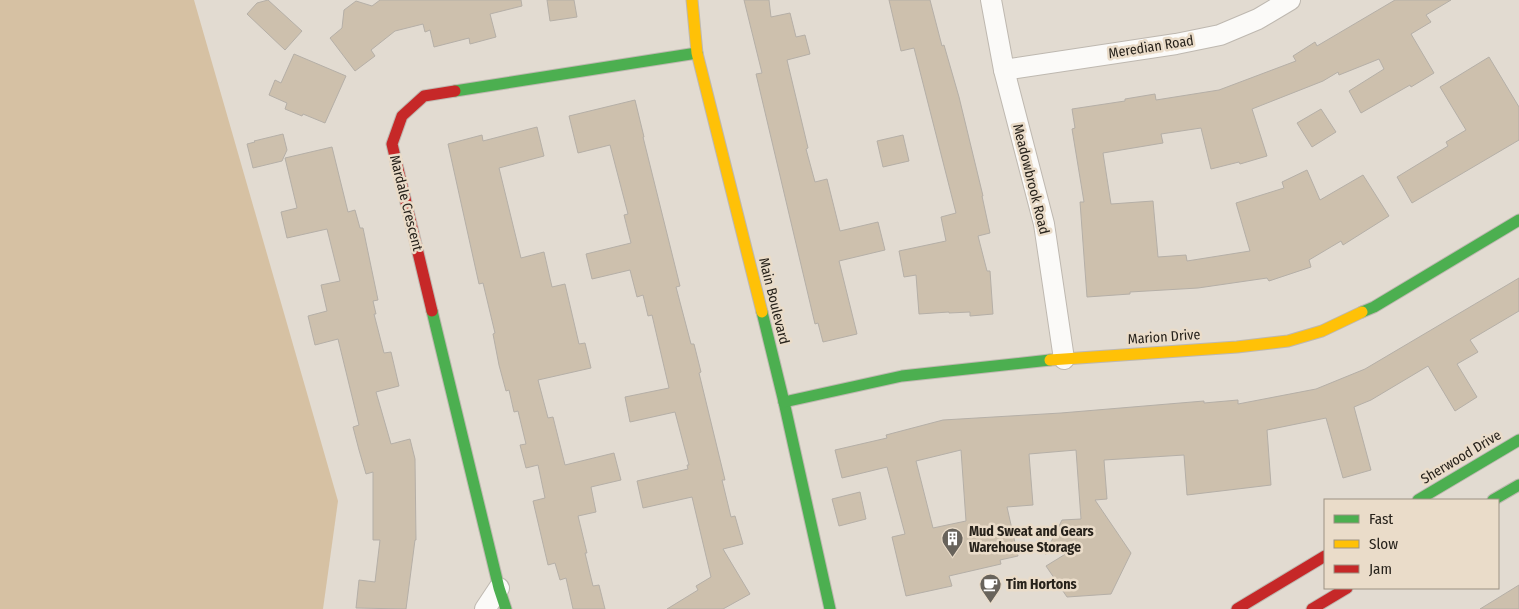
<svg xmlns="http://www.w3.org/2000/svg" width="1519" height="609" font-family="'Fira Sans Condensed',sans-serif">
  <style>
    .green { fill: #d6c1a3 }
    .building { fill: #cdc0ad; stroke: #b5afa7; fill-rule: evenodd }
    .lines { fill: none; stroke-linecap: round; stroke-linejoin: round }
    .street-casing { stroke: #beb8b0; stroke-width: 22 }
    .fast-casing { stroke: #beb8b0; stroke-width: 13 }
    .slow-casing { stroke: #beb8b0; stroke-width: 13 }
    .jam-casing { stroke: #beb8b0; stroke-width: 13 }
    .street { stroke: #fbfaf8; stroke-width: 20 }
    .fast { stroke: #4caf50; stroke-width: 11 }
    .slow { stroke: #ffc107; stroke-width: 11 }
    .jam { stroke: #c62828; stroke-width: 11 }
    .labels { text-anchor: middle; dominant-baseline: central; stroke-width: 5; stroke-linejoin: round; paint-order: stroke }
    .street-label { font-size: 14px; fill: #27221b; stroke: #eadcc9 }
    .poi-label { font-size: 14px; font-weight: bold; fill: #27221b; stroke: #eadcc9; text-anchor: start }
  </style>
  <rect width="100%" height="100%" fill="#e2dbd1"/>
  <!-- green -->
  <path class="green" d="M 0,0 L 194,0 L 338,501 L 323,609 L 0,609 Z"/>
  <!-- building -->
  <g class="building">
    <path d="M 268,0 L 302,31 L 285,50 L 247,14 L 257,3 Z"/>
    <path d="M 380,0 L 521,0 L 522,6 L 490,14 L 496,37 L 470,44 L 469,38 L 434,47 L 430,30 L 425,32 L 423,24 L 395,31 L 371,50 L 375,56 L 355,71 L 330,38 L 342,28 L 344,10 L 356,1 L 372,6 Z"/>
    <path d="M 547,0 L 574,0 L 577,17 L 550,21 Z"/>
    <path d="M 744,0 L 769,0 L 771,17 L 790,13 L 796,37 L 805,35 L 810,54 L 787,60 L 808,148 L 806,149 L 815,182 L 827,179 L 840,231 L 878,222 L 885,250 L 839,261 L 857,334 L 823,342 L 818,323 L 815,324 L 756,74 L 762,73 Z"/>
    <path d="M 889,0 L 930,0 L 942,46 L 944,45 L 959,97 L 983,196 L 982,196 L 990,233 L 978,236 L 987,271 L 990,271 L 993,314 L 970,316 L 970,312 L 949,313 L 949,312 L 919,314 L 916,275 L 904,277 L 899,251 L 946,241 L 941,217 L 956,213 L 914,48 L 901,51 Z"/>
    <path d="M 1395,0 L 1451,0 L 1426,15 L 1431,22 L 1411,34 L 1434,73 L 1411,87 L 1410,85 L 1361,113 L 1349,91 L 1384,69 L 1379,59 L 1339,75 L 1338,72 L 1323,81 L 1252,109 L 1267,156 L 1240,164 L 1239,162 L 1211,169 L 1201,128 L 1161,134 L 1163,143 L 1103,153 L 1111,204 L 1153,201 L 1158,257 L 1186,255 L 1187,261 L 1250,251 L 1236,203 L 1284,188 L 1282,182 L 1307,170 L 1320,200 L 1363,175 L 1389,216 L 1343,245 L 1341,241 L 1309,260 L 1311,267 L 1269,281 L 1267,278 L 1198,288 L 1130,292 L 1130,294 L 1087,297 L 1080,202 L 1084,202 L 1072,129 L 1075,128 L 1072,109 L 1125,101 L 1125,99 L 1155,94 L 1156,100 L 1219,90 L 1296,61 L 1293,56 L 1315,42 L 1317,46 Z"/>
    <path d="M 294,54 L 346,76 L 325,123 L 303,114 L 302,116 L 285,109 L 287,103 L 269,95 L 275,80 L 281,83 Z"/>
    <path d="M 1489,57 L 1519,107 L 1519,140 L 1412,203 L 1397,177 L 1448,146 L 1446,142 L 1466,130 L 1440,87 Z"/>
    <path d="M 635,100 L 644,137 L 643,137 L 680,286 L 676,287 L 691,344 L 694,344 L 701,372 L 699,373 L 725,480 L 722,480 L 731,517 L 735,516 L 743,544 L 723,549 L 750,594 L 723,609 L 667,609 L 698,590 L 696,586 L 711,577 L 692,497 L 643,508 L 637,481 L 688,469 L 687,465 L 689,465 L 675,412 L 630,422 L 625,397 L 669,388 L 652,315 L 648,316 L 643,295 L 637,297 L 630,270 L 592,279 L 586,254 L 631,243 L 624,215 L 628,214 L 610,145 L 578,153 L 569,116 Z"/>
    <path d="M 1321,109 L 1336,132 L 1312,147 L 1297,123 Z"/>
    <path d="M 537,127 L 544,156 L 499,168 L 521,258 L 544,252 L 552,287 L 565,284 L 579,344 L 585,343 L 591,368 L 538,380 L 548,418 L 553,417 L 565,465 L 614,453 L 621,480 L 591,487 L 596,512 L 578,516 L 587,553 L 585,553 L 593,586 L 599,585 L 605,609 L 573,609 L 566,578 L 560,580 L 555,563 L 548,565 L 533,501 L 545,498 L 538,465 L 526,468 L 520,445 L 526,444 L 518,411 L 514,412 L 509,390 L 506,391 L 499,365 L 493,334 L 495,333 L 483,283 L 479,284 L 448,144 L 482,135 L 483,141 Z"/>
    <path d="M 283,134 L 287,150 L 282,161 L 253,168 L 247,144 L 255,142 L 254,141 Z"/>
    <path d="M 903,135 L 909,161 L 883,167 L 877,141 Z"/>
    <path d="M 332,147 L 348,212 L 355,210 L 360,228 L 363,228 L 378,300 L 373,301 L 376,314 L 374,314 L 384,353 L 391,352 L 399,386 L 376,392 L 391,444 L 410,439 L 415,459 L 416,540 L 415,540 L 406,609 L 356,608 L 359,580 L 375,582 L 380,540 L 373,540 L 373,472 L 366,474 L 359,450 L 353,427 L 359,425 L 338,339 L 315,345 L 308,316 L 327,311 L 321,285 L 340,281 L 327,229 L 287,238 L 281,212 L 297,208 L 285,158 Z"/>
    <path d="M 1519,278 L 1519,311 L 1470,340 L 1478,352 L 1457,364 L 1477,397 L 1455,411 L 1428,366 L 1371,400 L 1354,407 L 1371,470 L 1343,478 L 1326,418 L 1267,430 L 1271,485 L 1187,495 L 1184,455 L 1104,460 L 1107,499 L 1095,500 L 1131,553 L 1111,594 L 1067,597 L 1046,566 L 1077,547 L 1045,554 L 1062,520 L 1081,519 L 1076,450 L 1029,454 L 1033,505 L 1007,507 L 1018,556 L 1000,560 L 1001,564 L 949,576 L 952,586 L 906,596 L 892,537 L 905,534 L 887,467 L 842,478 L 835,450 L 887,438 L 886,435 L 943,420 L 1061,413 L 1204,401 L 1204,403 L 1238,400 L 1238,404 L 1316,389 L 1365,369 ZM 961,450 L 966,521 L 933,528 L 916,461 Z"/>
    <path d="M 860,492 L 866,519 L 839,526 L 832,499 Z"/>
    <path d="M 1519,585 L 1519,609 L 1480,609 Z"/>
  </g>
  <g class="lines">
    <defs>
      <g id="street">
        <path d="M 991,0 L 1004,70 L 1044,224 L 1064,359"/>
        <path d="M 1004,70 L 1176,44 L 1220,35 L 1258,19 L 1290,0"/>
        <path d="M 485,609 L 499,588"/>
      </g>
      <g id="fast">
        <path d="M 455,91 L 697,53"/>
        <path d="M 432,311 L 499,588 L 506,609"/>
        <path d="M 762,312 L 784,402 L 830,609"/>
        <path d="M 1362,312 L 1374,307 L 1519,220"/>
        <path d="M 784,402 L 902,376 L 1050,360"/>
        <path d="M 1418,500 L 1519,440"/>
        <path d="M 1493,500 L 1519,485"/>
      </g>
      <g id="slow">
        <path d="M 692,0 L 697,53 L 762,312"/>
        <path d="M 1050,360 L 1237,347 L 1288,341 L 1322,331 L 1362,312"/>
      </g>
      <g id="jam">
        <path d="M 432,311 L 392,144 L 402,116 L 424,96 L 455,91"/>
        <path d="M 1237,609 L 1325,556"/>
        <path d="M 1312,609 L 1347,588"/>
      </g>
    </defs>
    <!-- street casing -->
    <use href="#street" class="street-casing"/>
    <!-- fast casing -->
    <use href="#fast" class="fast-casing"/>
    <!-- slow casing -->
    <use href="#slow" class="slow-casing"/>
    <!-- jam casing -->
    <use href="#jam" class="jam-casing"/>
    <!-- street -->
    <use href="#street" class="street"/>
    <!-- fast -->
    <use href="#fast" class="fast"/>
    <!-- slow -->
    <use href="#slow" class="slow"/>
    <!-- jam -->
    <use href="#jam" class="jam"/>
  </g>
  <!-- icons -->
  <defs>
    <symbol id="building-pin" viewBox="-11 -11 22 30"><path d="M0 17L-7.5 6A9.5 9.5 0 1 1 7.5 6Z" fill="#68635b" stroke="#eadcc9"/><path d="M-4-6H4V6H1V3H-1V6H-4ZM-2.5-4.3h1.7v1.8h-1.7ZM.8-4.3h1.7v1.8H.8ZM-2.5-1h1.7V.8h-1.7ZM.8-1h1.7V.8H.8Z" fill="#fff"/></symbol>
    <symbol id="cafe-pin" viewBox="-11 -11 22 30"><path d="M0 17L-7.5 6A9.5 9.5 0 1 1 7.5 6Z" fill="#68635b" stroke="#eadcc9"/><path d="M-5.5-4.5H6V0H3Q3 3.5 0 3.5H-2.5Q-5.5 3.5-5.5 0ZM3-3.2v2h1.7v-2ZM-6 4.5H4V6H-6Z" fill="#fff"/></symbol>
  </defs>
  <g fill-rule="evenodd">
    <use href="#building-pin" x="940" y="526" width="25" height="34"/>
    <use href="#cafe-pin" x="978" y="572" width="25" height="34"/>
  </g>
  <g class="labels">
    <!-- street labels -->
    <g class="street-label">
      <text transform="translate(1151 47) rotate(-9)">Meredian Road</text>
      <text transform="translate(1031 179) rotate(76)">Meadowbrook Road</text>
      <text transform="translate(406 203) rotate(76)">Mardale Crescent</text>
      <text transform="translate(774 301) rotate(76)">Main Boulevard</text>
      <text transform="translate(1164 337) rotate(-4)">Marion Drive</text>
      <text transform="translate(1461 457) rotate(-31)">Sherwood Drive</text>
    </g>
    <!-- poi labels -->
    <g class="poi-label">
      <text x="969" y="531">Mud Sweat and Gears<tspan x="969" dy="16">Warehouse Storage</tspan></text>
      <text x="1006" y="584">Tim Hortons</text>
    </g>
  </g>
  <!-- legend -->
  <rect x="1324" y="499" width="175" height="90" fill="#eadcc9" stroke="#9c9283"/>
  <rect x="1334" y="515" width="25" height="8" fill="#4caf50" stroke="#9c9283"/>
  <text x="1369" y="524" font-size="15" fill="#27221b">Fast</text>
  <rect x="1334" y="540" width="25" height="8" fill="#ffc107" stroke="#9c9283"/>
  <text x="1369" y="549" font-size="15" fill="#27221b">Slow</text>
  <rect x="1334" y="565" width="25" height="8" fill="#c62828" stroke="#9c9283"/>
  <text x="1369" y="574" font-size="15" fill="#27221b">Jam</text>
</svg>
